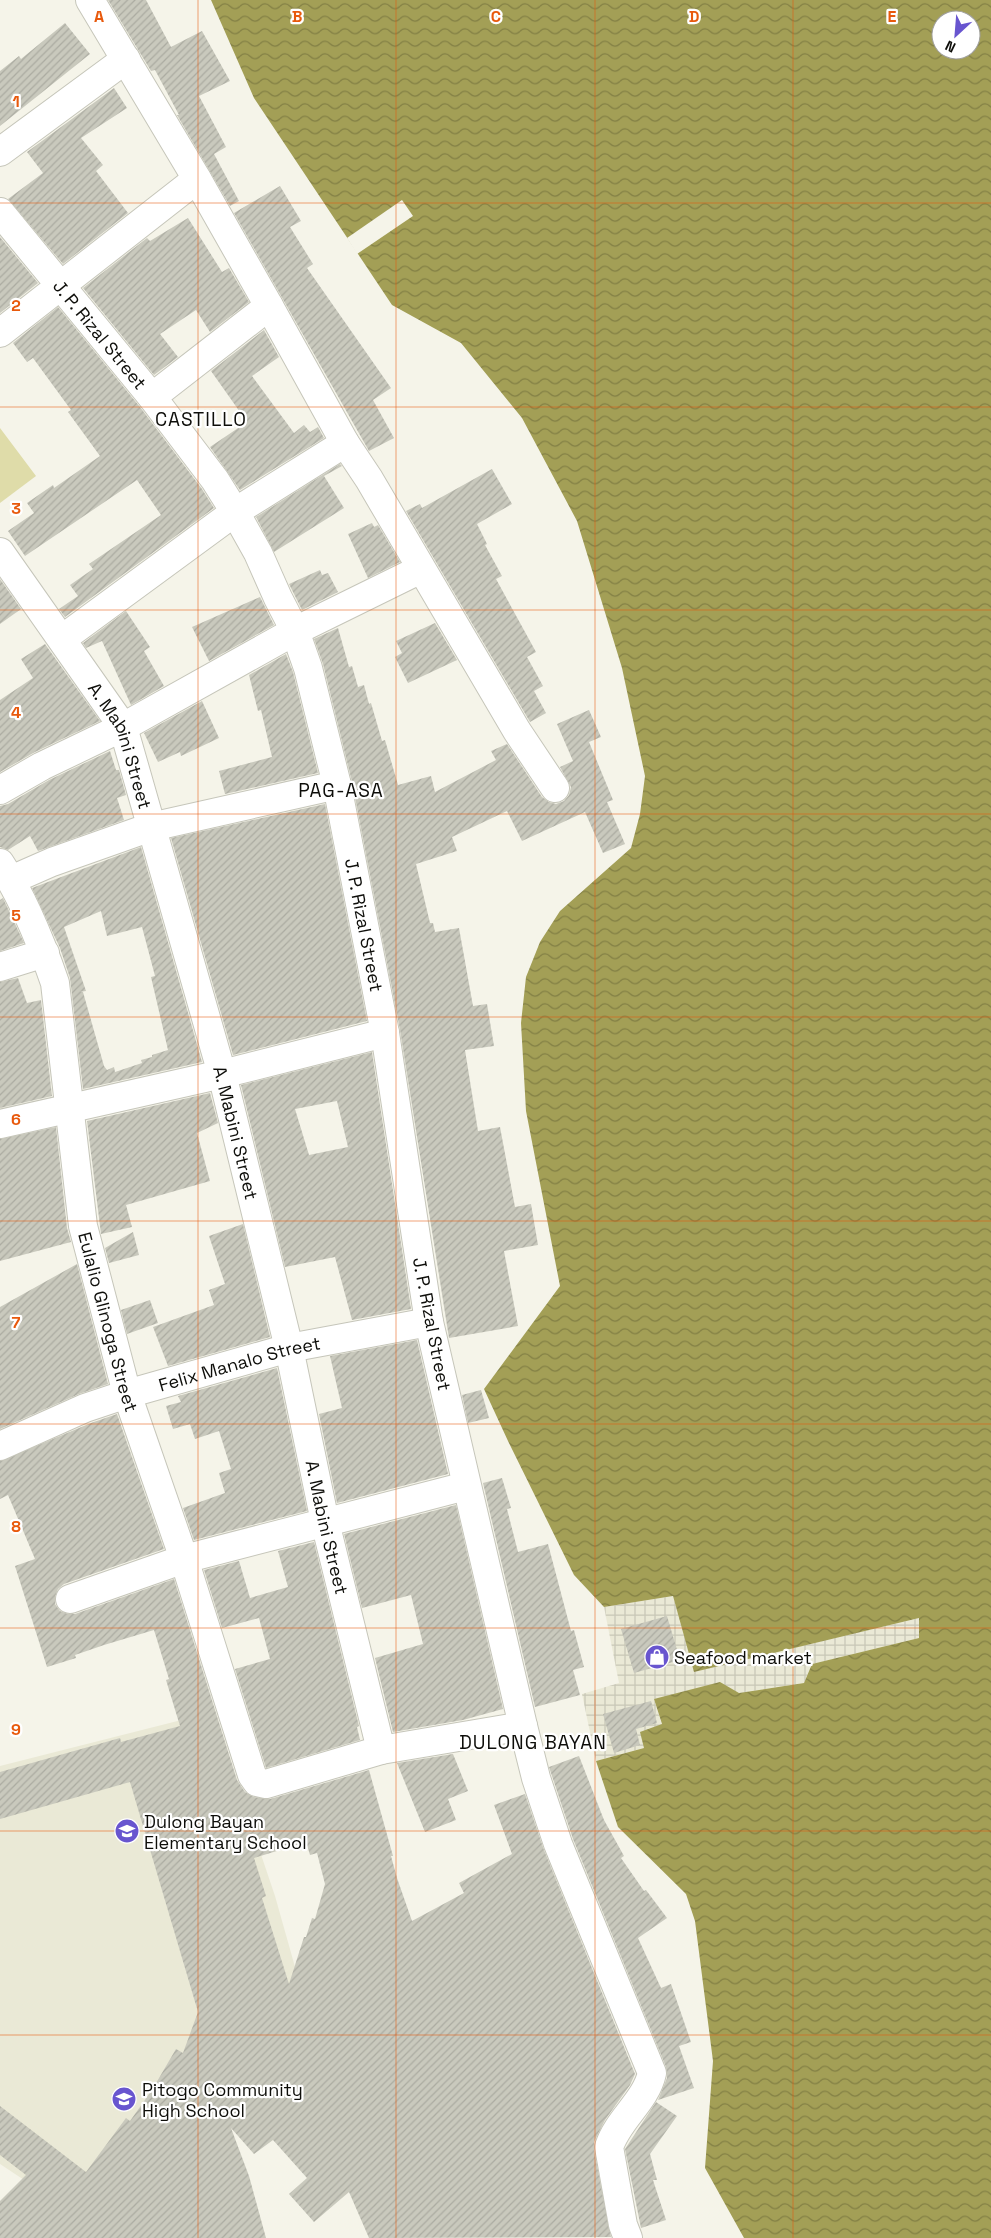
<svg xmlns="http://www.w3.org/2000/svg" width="991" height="2238" font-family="'Space Grotesk',sans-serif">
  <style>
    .built { fill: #eae9d6 }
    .industrial { fill: url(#industrial-grid) }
    .green { fill: #dfdca9 }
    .water { fill: url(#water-waves); fill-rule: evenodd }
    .pier { fill: #f5f4e9 }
    .building { fill: url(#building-hatch); fill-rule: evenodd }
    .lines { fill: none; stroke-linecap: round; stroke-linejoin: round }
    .street-casing { stroke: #c6c6ba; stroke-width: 30 }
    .secondary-casing { stroke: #c6c6ba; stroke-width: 30 }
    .street { stroke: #fff; stroke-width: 28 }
    .secondary { stroke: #fff; stroke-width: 28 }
    .grid { fill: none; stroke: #e8590c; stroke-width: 1; stroke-opacity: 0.55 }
    .labels { text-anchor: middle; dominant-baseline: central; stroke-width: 4.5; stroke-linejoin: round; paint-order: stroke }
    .street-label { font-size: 18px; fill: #0e0e0a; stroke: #fff }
    .poi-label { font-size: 18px; fill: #0e0e0a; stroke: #fff; text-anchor: start }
    .neighbourhood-label { font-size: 19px; letter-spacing: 1px; fill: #0e0e0a; stroke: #fff }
    .grid-label { font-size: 16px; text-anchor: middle; font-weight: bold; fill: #e8590c; stroke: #fff; stroke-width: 4.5; stroke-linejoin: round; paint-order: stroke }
  </style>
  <defs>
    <pattern id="industrial-grid" width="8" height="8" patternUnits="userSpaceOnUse" patternTransform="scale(1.25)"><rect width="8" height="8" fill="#eae9d6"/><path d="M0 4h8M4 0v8" fill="none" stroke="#c8c7b6"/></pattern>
    <pattern id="water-waves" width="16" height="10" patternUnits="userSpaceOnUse" patternTransform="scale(1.25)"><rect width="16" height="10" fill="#a39f56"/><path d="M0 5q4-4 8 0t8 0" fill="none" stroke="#838045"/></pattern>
    <pattern id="building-hatch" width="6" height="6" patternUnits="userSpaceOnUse" patternTransform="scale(1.25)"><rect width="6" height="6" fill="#c9c9bd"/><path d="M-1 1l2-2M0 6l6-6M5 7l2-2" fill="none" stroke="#ababa1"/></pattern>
  </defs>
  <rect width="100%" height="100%" fill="#f5f4e9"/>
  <!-- built -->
  <path class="built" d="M 213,1712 L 275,1896 L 297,1974 L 107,2235 L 0,2164 L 0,1766 Z"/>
  <!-- industrial -->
  <path class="industrial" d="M 673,1596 L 695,1671 L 919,1618 L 919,1638 L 812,1664 L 804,1683 L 739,1693 L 654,1699 L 662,1725 L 644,1748 L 596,1761 L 582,1694 L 619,1683 L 604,1607 Z"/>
  <!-- green -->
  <path class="green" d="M 0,428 L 36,476 L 0,503 Z"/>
  <!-- water -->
  <path class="water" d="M 211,0 L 991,0 L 991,2238 L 744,2238 L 705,2168 L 713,2061 L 695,1921 L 686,1894 L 618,1827 L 596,1761 L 644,1748 L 640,1732 L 662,1724 L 654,1699 L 720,1682 L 739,1693 L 804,1683 L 812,1664 L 919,1638 L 919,1618 L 694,1672 L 673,1596 L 604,1607 L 574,1575 L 508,1441 L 484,1389 L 560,1286 L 526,1111 L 521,1023 L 526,977 L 540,942 L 560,911 L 631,848 L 640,814 L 645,776 L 622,668 L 577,521 L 522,418 L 461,343 L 392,305 L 254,98 ZM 941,20 L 971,20 L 971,50 L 941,50 Z"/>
  <!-- pier -->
  <path class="pier" d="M 402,200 L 413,216 L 357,254 L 347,238 Z"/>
  <!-- building -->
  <g class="building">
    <path d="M 108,0 L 146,0 L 171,47 L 202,31 L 230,81 L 199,96 L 226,147 L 214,154 L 239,201 L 230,206 L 177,115 L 179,115 L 155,70 L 151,71 Z"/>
    <path d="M 65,23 L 90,54 L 0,126 L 0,71 L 19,56 L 21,59 Z"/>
    <path d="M 114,88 L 127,108 L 81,138 L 103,165 L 96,171 L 128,213 L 63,264 L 8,199 L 43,173 L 27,152 Z"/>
    <path d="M 280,186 L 301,221 L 290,227 L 313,264 L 307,268 L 391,388 L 373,400 L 394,438 L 369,451 L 234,213 Z"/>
    <path d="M 188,218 L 222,272 L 229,268 L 249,302 L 210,332 L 196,310 L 160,334 L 178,357 L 154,375 L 83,288 L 147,238 L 150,241 Z"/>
    <path d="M 0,237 L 38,283 L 0,313 Z"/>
    <path d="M 58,307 L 140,407 L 202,489 L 214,508 L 65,617 L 59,609 L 78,596 L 70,585 L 93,569 L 89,564 L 161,515 L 137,480 L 25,556 L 8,531 L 34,513 L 27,503 L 53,485 L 54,488 L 100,456 L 68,412 L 71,410 L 33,358 L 27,362 L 13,343 Z"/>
    <path d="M 264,330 L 279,357 L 252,376 L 294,433 L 304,425 L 310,432 L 318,427 L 324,438 L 240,490 L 210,447 L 247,422 L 211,371 Z"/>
    <path d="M 340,464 L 342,466 L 324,476 L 344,508 L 274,552 L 256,517 Z"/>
    <path d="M 492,469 L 512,504 L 477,524 L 487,544 L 485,545 L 502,576 L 496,579 L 536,652 L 527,657 L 543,686 L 534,691 L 546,713 L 530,722 L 406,511 L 420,504 L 422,508 Z"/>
    <path d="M 372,523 L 374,527 L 378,525 L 400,562 L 368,578 L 348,534 Z"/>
    <path d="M 320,570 L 322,575 L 328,573 L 338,592 L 302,610 L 289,584 Z"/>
    <path d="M 0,579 L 21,609 L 0,624 Z"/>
    <path d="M 260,597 L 274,625 L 209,661 L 192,627 Z"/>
    <path d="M 126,611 L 150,647 L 144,651 L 164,686 L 131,705 L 102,641 L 86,648 L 83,643 Z"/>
    <path d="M 435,623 L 457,660 L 408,683 L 395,657 L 402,653 L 396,641 Z"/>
    <path d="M 338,628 L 349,667 L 352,666 L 358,687 L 364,685 L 369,704 L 371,703 L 382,741 L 385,740 L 398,785 L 431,776 L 435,792 L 496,760 L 491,751 L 507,744 L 542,797 L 549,802 L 556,804 L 564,801 L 569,795 L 571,787 L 560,767 L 573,761 L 557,724 L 589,710 L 601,737 L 589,742 L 613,800 L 607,802 L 625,844 L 603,853 L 585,812 L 522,841 L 507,811 L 452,837 L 457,851 L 416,864 L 430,923 L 433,923 L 435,932 L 459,928 L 473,1006 L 487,1004 L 494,1046 L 465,1050 L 478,1131 L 500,1127 L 515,1207 L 531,1204 L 538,1245 L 504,1251 L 518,1326 L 449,1338 L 400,1030 L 352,782 L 323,664 L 314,639 Z"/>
    <path d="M 45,644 L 100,721 L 35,752 L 0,772 L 0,700 L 33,678 L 21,659 Z"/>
    <path d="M 286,654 L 293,672 L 318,773 L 225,794 L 219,771 L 272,757 L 261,710 L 258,711 L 249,675 Z"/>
    <path d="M 202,701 L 219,738 L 181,756 L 180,752 L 158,762 L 144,733 Z"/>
    <path d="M 110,751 L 116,770 L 119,770 L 126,795 L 117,798 L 124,820 L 38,851 L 30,836 L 8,850 L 0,847 L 0,806 L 8,804 L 49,780 Z"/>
    <path d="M 325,804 L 367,1021 L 233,1055 L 171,838 Z"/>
    <path d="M 141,847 L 202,1062 L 83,1089 L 70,978 L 60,948 L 32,888 ZM 101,911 L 107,936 L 142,927 L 155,976 L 151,977 L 168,1050 L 152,1055 L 152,1057 L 141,1060 L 142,1063 L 115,1072 L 114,1067 L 107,1070 L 104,1066 L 83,992 L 80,992 L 86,991 L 64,927 Z"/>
    <path d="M 3,898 L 24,943 L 0,951 L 0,900 Z"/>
    <path d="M 18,978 L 27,1003 L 41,1000 L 52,1096 L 0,1108 L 0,982 Z"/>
    <path d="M 372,1052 L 411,1309 L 352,1320 L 335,1257 L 285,1267 L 241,1085 ZM 337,1101 L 348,1147 L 309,1155 L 295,1109 Z"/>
    <path d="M 210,1093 L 218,1123 L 197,1133 L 210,1181 L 126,1205 L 132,1227 L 101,1234 L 87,1121 Z"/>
    <path d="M 56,1127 L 67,1228 L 71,1242 L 0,1261 L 0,1139 Z"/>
    <path d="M 243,1224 L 270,1337 L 168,1366 L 153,1327 L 214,1305 L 209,1290 L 225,1284 L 209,1236 Z"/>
    <path d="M 133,1232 L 139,1255 L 109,1263 L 105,1248 Z"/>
    <path d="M 77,1264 L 108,1384 L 79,1394 L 0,1429 L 0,1307 Z"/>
    <path d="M 150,1300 L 158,1323 L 127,1334 L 121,1310 Z"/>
    <path d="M 417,1340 L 448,1474 L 337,1503 L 319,1414 L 342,1408 L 330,1356 Z"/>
    <path d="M 277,1368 L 307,1511 L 194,1540 L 183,1508 L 225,1493 L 219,1473 L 231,1469 L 219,1431 L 195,1439 L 190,1424 L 173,1429 L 166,1406 L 181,1402 L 178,1396 Z"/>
    <path d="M 481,1390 L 489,1418 L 468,1423 L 462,1395 Z"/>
    <path d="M 117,1414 L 164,1549 L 64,1584 L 58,1589 L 55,1597 L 55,1604 L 60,1611 L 68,1614 L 75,1614 L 174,1579 L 237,1780 L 245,1792 L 254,1797 L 270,1799 L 369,1770 L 393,1856 L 391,1856 L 397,1878 L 412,1921 L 464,1893 L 459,1883 L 512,1854 L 494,1805 L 525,1794 L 544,1850 L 635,2074 L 630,2085 L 605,2120 L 594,2142 L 594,2150 L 611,2237 L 369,2238 L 349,2192 L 314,2222 L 289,2194 L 307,2178 L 273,2140 L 254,2154 L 231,2128 L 249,2176 L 266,2238 L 0,2238 L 0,2201 L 26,2175 L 0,2155 L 0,2106 L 86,2172 L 126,2118 L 130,2121 L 152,2090 L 176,2049 L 183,2053 L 198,2012 L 130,1782 L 0,1819 L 0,1772 L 120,1738 L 121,1742 L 180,1726 L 166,1680 L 169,1679 L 154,1630 L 104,1645 L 75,1655 L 76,1658 L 47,1667 L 15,1566 L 35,1559 L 8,1495 L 0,1499 L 0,1461 L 91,1423 ZM 306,1842 L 310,1855 L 317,1853 L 325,1884 L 315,1919 L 312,1918 L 306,1937 L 304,1937 L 289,1984 L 262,1898 L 266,1896 L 254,1858 Z"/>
    <path d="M 502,1478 L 511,1508 L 507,1509 L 518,1552 L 548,1544 L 571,1631 L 574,1630 L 584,1667 L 573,1670 L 580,1695 L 535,1707 L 483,1483 Z"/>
    <path d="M 456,1505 L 503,1709 L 463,1720 L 393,1732 L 375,1658 L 423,1644 L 411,1595 L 362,1608 L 344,1534 Z"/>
    <path d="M 314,1542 L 359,1726 L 357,1727 L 360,1740 L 266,1768 L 235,1669 L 270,1659 L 259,1618 L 222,1628 L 204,1570 L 239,1561 L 250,1598 L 288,1587 L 278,1551 Z"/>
    <path d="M 667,1616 L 680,1660 L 634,1673 L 621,1629 Z"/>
    <path d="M 651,1701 L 657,1723 L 636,1729 L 640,1745 L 614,1753 L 603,1714 Z"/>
    <path d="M 453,1754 L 468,1791 L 448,1799 L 456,1820 L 425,1832 L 397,1763 Z"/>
    <path d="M 579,1756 L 604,1820 L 624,1856 L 621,1858 L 644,1891 L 646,1890 L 667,1918 L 638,1938 L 661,1988 L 671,1984 L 691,2042 L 679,2046 L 694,2088 L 658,2100 L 667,2078 L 666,2067 L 573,1839 L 549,1767 Z"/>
    <path d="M 656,2102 L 677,2116 L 650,2154 L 657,2180 L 653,2180 L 666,2220 L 641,2228 L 625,2149 Z"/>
  </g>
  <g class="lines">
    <defs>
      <g id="street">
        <path d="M 0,152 L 126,59"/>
        <path id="s1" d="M 0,212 L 152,397"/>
        <path d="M 269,306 L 345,443 L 369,479 L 517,731 L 555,788"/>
        <path d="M 0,333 L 197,179"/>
        <path d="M 62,639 L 235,512 L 345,443"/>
        <path d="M 0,790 L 42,766 L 123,727 L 295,631 L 421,569"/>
        <path id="s2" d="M 0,863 C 24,899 41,942 55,983 L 83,1226 L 127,1394 L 184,1559 L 252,1775 L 257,1782 L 266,1784 L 381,1750"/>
        <path d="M 11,880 L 52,862 L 151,827 L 337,785"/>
        <path d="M 0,967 L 45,953"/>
        <path d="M 0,1124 L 222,1074 L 385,1033"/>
        <path id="s3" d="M 0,1446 L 85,1408 L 127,1394 L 289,1348 L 429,1322"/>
        <path d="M 70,1599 L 184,1559 L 466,1486"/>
        <path d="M 523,1726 L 536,1778 L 558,1844 L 652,2073 C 646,2101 618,2119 609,2147 L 623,2225 L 628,2238"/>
      </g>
      <g id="secondary">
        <path id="s4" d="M 0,552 L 123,727 L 222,1074 L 289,1348 L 325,1522 L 381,1750 L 523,1726 L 429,1322 L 385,1033 L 337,785 L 308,668 L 295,631 L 278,598 L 258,553 L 235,512 L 215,480 L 152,397 L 269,306 L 197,179 L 90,0"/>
      </g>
    </defs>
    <!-- street casing -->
    <use href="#street" class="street-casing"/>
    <!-- secondary casing -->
    <use href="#secondary" class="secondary-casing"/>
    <!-- street -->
    <use href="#street" class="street"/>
    <!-- secondary -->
    <use href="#secondary" class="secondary"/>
  </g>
  <!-- grid -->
  <path class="grid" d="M 198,0 L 198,2238M 396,0 L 396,2238M 595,0 L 595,2238M 793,0 L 793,2238M 0,203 L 991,203M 0,407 L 991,407M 0,610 L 991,610M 0,814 L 991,814M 0,1017 L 991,1017M 0,1221 L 991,1221M 0,1424 L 991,1424M 0,1628 L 991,1628M 0,1831 L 991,1831M 0,2035 L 991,2035"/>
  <!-- icons -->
  <defs>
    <symbol id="shop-disc" viewBox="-11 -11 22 22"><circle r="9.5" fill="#6855cf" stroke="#fff"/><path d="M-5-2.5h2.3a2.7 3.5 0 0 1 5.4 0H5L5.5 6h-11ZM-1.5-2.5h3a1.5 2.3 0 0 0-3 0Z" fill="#fff"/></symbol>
    <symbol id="school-disc" viewBox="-11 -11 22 22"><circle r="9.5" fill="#6855cf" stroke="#fff"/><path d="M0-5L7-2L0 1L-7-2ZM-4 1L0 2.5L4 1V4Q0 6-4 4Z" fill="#fff"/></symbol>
  </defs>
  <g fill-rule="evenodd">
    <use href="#shop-disc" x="643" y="1643" width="28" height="28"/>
    <use href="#school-disc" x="113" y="1817" width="28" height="28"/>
    <use href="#school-disc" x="110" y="2085" width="28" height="28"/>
  </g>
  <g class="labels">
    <!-- street labels -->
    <g class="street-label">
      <text stroke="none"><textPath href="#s1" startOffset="158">J. P. Rizal Street</textPath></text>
      <text stroke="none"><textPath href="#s4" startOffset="230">A. Mabini Street</textPath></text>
      <text transform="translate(364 925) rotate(79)">J. P. Rizal Street</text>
      <text stroke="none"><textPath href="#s4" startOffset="635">A. Mabini Street</textPath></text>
      <text stroke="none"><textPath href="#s2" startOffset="476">Eulalio Glinoga Street</textPath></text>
      <text transform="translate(432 1324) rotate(79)">J. P. Rizal Street</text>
      <text stroke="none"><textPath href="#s3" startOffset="254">Felix Manalo Street</textPath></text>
      <text stroke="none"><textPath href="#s4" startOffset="1040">A. Mabini Street</textPath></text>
    </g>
    <!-- poi labels -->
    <g class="poi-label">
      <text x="674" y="1657">Seafood market</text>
      <text x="144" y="1821">Dulong Bayan<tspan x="144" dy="21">Elementary School</tspan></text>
      <text x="142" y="2089">Pitogo Community<tspan x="142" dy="21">High School</tspan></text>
    </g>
    <!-- neighbourhood labels -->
    <g class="neighbourhood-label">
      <text x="201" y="419">CASTILLO</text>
      <text x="341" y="790">PAG-ASA</text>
      <text x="533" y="1742">DULONG BAYAN</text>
    </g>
  </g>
  <g class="grid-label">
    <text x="99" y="22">A</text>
    <text x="297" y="22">B</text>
    <text x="496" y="22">C</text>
    <text x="694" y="22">D</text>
    <text x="892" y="22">E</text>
    <text x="16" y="107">1</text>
    <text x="16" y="311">2</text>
    <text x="16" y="514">3</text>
    <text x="16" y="718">4</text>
    <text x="16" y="921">5</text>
    <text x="16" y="1125">6</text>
    <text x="16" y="1328">7</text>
    <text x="16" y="1532">8</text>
    <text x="16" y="1735">9</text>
  </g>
  <!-- north arrow -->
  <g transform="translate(956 35) rotate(206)"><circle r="24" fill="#ffffff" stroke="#9f9f9d"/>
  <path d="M0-4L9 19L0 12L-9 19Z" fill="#6855cf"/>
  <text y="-8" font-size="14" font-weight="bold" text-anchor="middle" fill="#0e0e0a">N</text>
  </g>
</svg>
